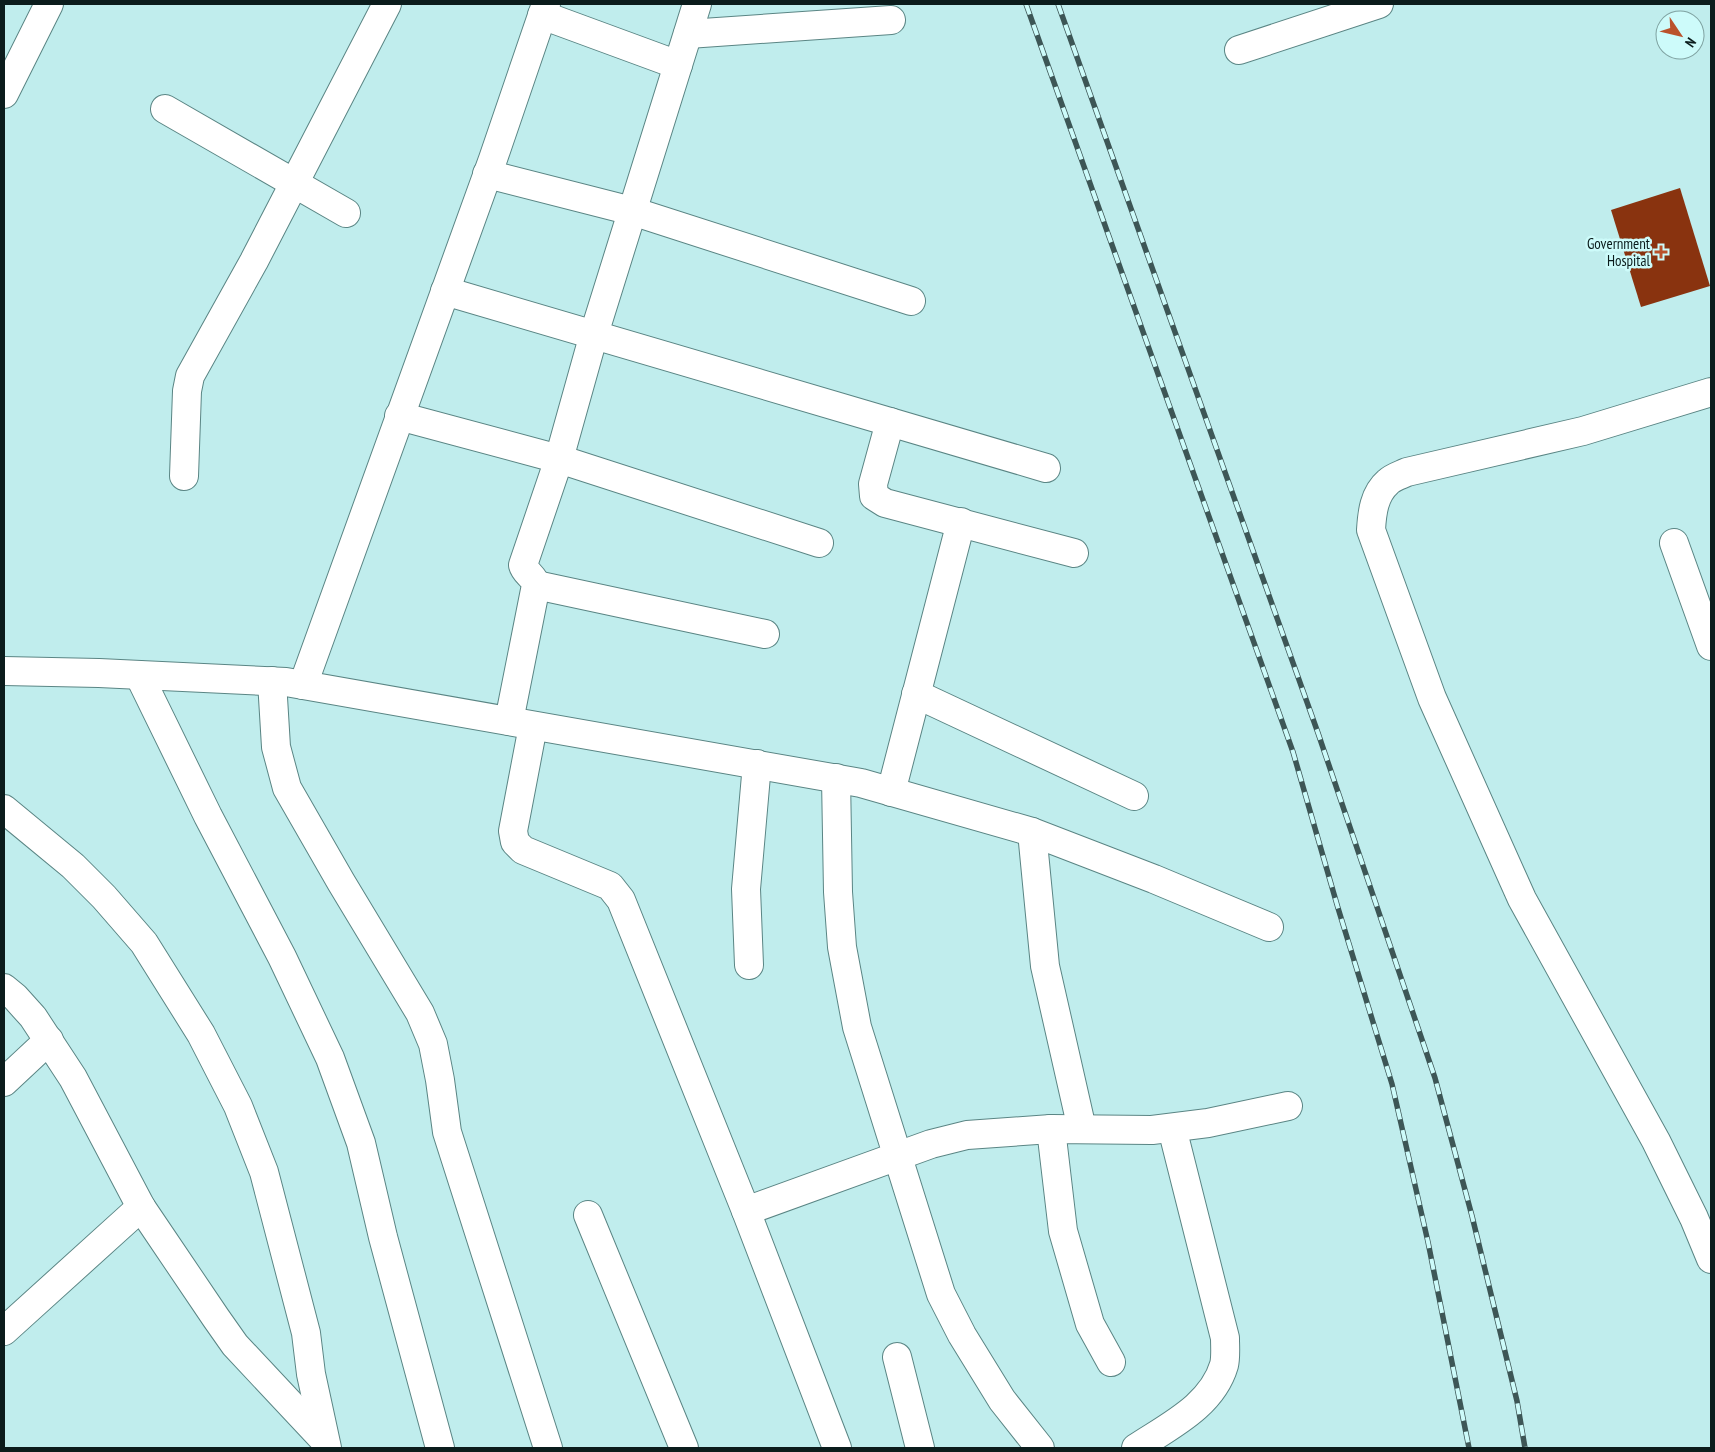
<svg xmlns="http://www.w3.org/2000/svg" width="1715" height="1452" font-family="'PT Sans Narrow',sans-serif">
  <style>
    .building { fill: #89330f }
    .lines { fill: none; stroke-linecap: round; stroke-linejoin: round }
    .street-casing { stroke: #5a8584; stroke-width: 30 }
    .street { stroke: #fff; stroke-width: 28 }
    .rail-casing { stroke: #3d5656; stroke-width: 5.5 }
    .rail { stroke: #cdfbfa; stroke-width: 4; stroke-dasharray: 11; stroke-linecap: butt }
    .poi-dot { fill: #ba522b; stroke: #cdfbfa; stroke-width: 2 }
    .labels { text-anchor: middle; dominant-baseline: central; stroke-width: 5; stroke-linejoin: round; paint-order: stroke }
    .poi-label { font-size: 15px; fill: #0b1c1c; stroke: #cdfbfa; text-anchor: end }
  </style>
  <rect width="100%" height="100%" fill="#c0eded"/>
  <!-- building -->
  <path class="building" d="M 1680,188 L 1710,286 L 1641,307 L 1611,210 Z"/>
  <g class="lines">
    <defs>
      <g id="street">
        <path d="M 542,15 L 678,65"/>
        <path d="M 688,34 L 891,20"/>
        <path d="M 1239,50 L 1379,4"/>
        <path d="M 4,94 L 49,4"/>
        <path d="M 165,109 L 346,213"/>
        <path d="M 487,174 L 632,211 L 911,301"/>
        <path d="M 445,291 L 1046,468"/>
        <path d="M 1711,392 L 1583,431 L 1407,472 C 1401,475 1393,477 1388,482 C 1374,494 1372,513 1371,530 L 1432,698 L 1522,899 L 1656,1141 L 1694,1218 L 1711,1259"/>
        <path d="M 399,416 L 559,459 L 819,543"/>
        <path d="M 890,422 L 873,484 L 874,496 L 885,503 L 1074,553"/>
        <path d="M 184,476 L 187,391 L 190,376 L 254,261 L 387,4"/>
        <path d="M 1674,543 L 1711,646"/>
        <path d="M 536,585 L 765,634"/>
        <path d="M 4,671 L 99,673 L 286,682 L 861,783 L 1032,832 L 1154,879 L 1269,927"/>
        <path d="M 139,675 L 208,816 L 282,957 L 330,1058 L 361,1143 L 383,1237 L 440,1448"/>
        <path d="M 272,681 L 276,747 L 287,788 L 341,882 L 420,1013 L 433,1044 L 440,1080 L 447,1132 L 548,1448"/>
        <path d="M 303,685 L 493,159 L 546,4"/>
        <path d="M 916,694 L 1134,796"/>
        <path d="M 509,721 L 536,585 C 534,576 525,573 523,565 L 559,459 L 594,334 L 697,4"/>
        <path d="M 533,726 L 513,831 L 515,842 L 523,850 L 610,886 L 621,900 L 746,1211 L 837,1448"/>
        <path d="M 836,778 L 838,892 L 842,947 L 857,1027 L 941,1294 L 962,1335 L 1002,1400 L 1040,1448"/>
        <path d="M 891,792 L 961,522"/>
        <path d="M 4,809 L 73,866 L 104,897 L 144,943 L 201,1034 L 238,1106 L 264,1172 L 306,1333 L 311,1374 L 327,1448"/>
        <path d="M 1032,832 L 1045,966 L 1082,1129"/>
        <path d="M 749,965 L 746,889 L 757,764"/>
        <path d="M 4,988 L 15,997 L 33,1017 L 73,1078 L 141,1207 L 216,1318 L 235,1345 L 324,1440"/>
        <path d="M 4,1082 L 49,1040"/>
        <path d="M 1051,1129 L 1063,1231 L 1090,1324 L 1111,1362"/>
        <path d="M 746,1211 L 931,1144 L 967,1135 L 1051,1129 L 1152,1130 L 1208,1123 L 1288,1106"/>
        <path d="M 588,1215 L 684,1448"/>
        <path d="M 4,1331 L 141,1207"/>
        <path d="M 897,1357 L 920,1448"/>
        <path d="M 1136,1448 C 1169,1426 1212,1406 1224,1365 C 1226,1357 1225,1347 1225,1338 L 1172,1128"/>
      </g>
    </defs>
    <!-- street casing -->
    <use href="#street" class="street-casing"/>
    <!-- street -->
    <use href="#street" class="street"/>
    <defs>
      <g id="rail">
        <path d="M 1026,4 L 1293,752 L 1338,908 L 1392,1084 L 1428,1242 L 1469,1448"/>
        <path d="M 1058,4 L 1318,733 L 1435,1078 L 1472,1216 L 1517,1401 L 1525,1448"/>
      </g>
    </defs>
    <!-- rail casing -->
    <use href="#rail" class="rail-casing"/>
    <!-- rail -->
    <use href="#rail" class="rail"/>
  </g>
  <!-- markers -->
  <path class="poi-dot" d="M1658.5 244.5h5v5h5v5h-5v5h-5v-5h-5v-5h5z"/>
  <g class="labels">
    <!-- poi labels -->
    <g class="poi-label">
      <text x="1650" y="243">Government<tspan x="1650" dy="17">Hospital</tspan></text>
    </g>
  </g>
  <!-- border -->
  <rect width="1715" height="1452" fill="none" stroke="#0b1c1c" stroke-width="10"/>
  <!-- north arrow -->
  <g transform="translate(1680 35) rotate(125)"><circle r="24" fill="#cdfbfa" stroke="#7fa2a1"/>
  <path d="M0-4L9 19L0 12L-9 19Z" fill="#ba522b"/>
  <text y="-8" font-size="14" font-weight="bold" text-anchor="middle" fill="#0b1c1c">N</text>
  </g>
</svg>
